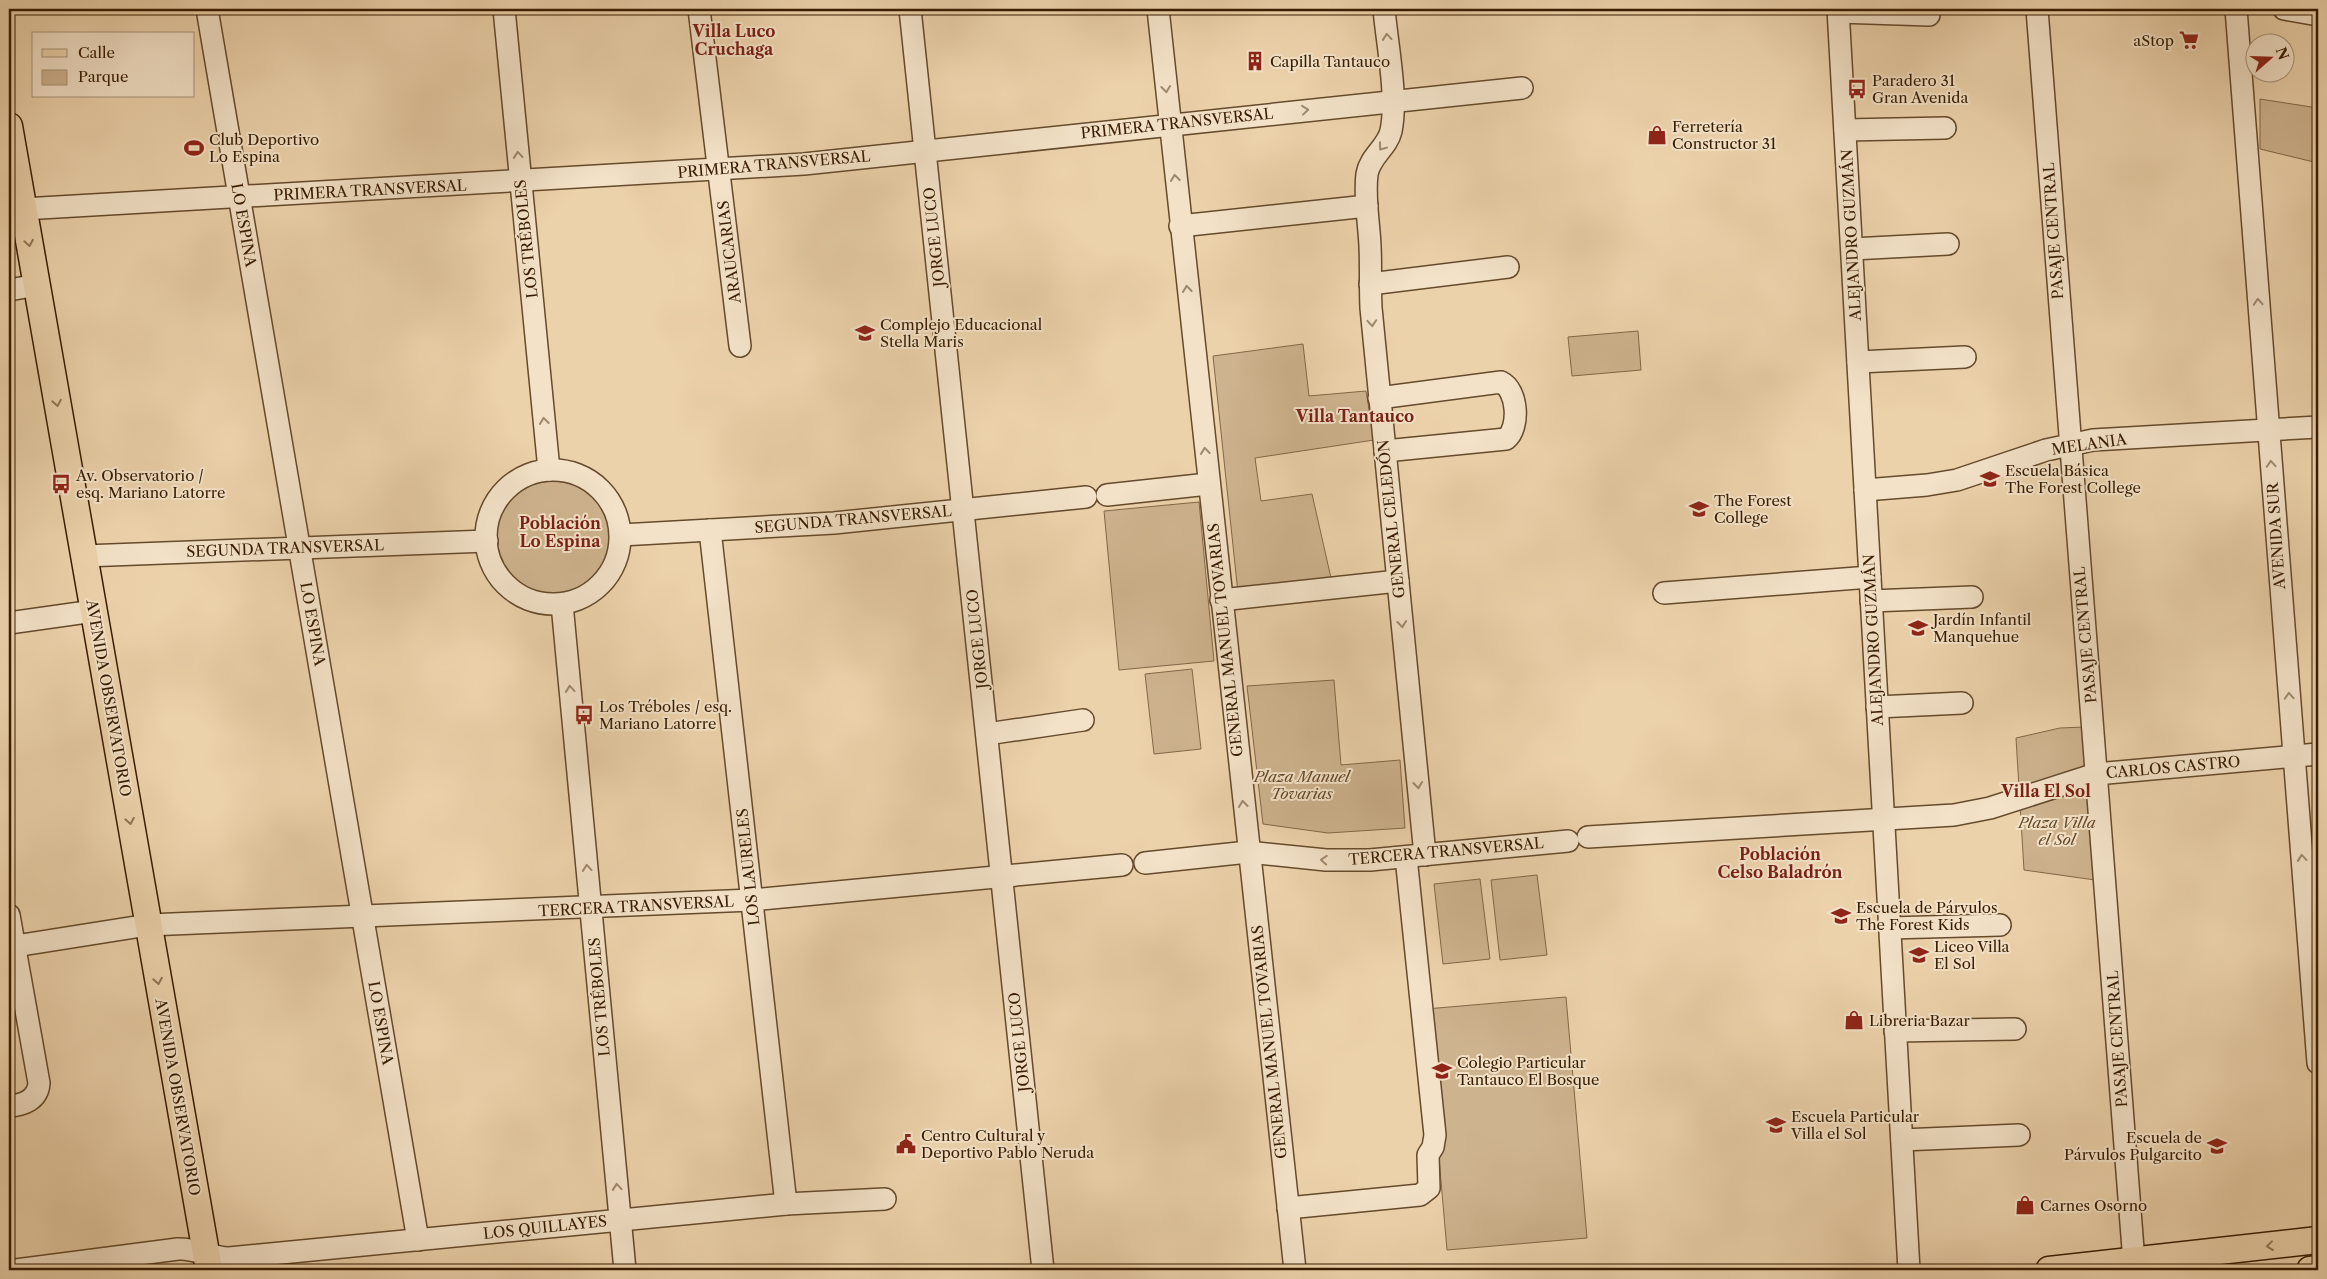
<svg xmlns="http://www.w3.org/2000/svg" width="2327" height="1279" font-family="'Libre Caslon Text',serif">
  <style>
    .green { fill: #cdb38e; stroke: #826847 }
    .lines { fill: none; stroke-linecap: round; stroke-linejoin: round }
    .minor-casing { stroke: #654a2b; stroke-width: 24 }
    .major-casing { stroke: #381c00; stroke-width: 29 }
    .minor { stroke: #f3e2c8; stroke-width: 21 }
    .major { stroke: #ecd2ab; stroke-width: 26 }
    .oneway { stroke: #9f896e }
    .oneway2 { stroke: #927756 }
    .labels { text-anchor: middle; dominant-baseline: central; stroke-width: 4; stroke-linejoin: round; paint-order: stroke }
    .poi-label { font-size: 15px; fill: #381c00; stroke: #f3e2c8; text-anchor: start }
    .street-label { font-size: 15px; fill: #381c00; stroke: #f3e2c8 }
    .park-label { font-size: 15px; font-style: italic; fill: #65492b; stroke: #f3e2c8 }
    .neighbourhood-label { font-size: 16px; font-weight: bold; fill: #7a1f14; stroke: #f3e2c8 }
  </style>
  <rect width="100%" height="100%" fill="#ecd2ab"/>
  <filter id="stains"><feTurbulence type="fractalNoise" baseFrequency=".004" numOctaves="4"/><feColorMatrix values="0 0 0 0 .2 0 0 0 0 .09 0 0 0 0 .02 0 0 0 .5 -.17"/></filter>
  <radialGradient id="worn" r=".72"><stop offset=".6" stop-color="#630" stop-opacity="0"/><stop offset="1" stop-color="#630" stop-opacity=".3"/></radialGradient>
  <!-- green -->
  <g class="green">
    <path d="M 2260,99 L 2318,108 L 2318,163 L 2260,149 Z"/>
    <path d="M 1638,331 L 1641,370 L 1572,376 L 1568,337 Z"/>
    <path d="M 1303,344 L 1309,396 L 1366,391 L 1374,440 L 1255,458 L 1261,501 L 1312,494 L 1331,578 L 1238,593 L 1213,356 Z"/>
    <circle cx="553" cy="538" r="57"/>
    <path d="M 1199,502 L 1214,661 L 1119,670 L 1104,511 Z"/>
    <path d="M 1192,669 L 1201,749 L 1154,754 L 1145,674 Z"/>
    <path d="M 1334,680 L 1341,765 L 1400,760 L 1405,828 L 1328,833 L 1263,824 L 1247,686 Z"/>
    <path d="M 2085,727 L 2095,880 L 2024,870 L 2016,738 L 2060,728 Z"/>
    <path d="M 1537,875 L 1547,955 L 1500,960 L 1491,880 Z"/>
    <path d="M 1480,879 L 1490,959 L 1443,964 L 1434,884 Z"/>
    <path d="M 1566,997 L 1587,1238 L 1447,1250 L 1426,1009 Z"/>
  </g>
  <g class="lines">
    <defs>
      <g id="minor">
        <path d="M 207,9 L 418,1240"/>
        <path d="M 504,9 L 549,470"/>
        <path d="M 699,9 L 740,346"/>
        <path d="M 910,9 L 1043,1270"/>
        <path d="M 1158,9 L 1295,1270"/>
        <path d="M 1384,9 C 1387,44 1398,97 1391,131 C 1387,148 1370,156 1367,174 C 1364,198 1369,222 1370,246 C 1371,267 1370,287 1371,308 L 1425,855"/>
        <path d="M 1838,9 L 1909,1270"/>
        <path d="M 2037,9 L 2134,1262"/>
        <path d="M 2236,9 L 2318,1063"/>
        <path d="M 2284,9 L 2318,15"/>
        <path d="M 1838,12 L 1929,15"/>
        <path d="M 1845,130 L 1945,128"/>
        <path d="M 23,209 L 804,164 L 1522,88"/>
        <path d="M 1180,226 L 1367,206"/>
        <path d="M 1852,249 L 1948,244"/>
        <path d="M 1370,284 L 1508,267"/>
        <path d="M 9,290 L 37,285"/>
        <path d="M 1858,362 L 1965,357"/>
        <path d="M 1379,398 L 1501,382 C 1518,390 1520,428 1506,439 L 1385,451"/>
        <circle cx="553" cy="537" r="67"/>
        <path d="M 1865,490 L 1927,485 L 1957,480 L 2046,450 L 2093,440 L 2318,427"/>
        <path d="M 1107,495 L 1208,484"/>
        <path d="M 710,530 L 786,1204"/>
        <path d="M 621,535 L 834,523 L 1086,497"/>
        <path d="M 84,556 L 487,541"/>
        <path d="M 1664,593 L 1870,577"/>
        <path d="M 1221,600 L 1398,581"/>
        <path d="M 1871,601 L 1972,597"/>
        <path d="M 562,604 L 625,1270"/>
        <path d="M 9,623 L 94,611"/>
        <path d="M 1877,707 L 1962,703"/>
        <path d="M 987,734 L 1083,720"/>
        <path d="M 1588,837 L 1954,815 L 1990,808 L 2096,774 L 2318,754"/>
        <path d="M 1145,863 L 1248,852 L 1326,860 L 1370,860 L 1568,841"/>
        <path d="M 9,915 L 39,1083 C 38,1100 23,1105 9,1106"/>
        <path d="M 1890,928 L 2000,925"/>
        <path d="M 9,947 L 148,925 L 752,900 L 1122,865"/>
        <path d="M 1895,1031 L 2015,1029"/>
        <path d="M 1902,1140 L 2019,1135"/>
        <path d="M 1288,1208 L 1420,1195 L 1429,1188 L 1428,1155 L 1433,1147 L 1435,1135 L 1406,857"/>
        <path d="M 16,1270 L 178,1249 C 196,1248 211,1258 229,1258 L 786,1204 L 885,1199"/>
      </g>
      <g id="major">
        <path d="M 9,126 L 209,1270"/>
        <path d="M 2049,1270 L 2318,1240"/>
        <path d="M 2310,1270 L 2318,1269"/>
      </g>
    </defs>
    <!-- minor casing -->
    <use href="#minor" class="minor-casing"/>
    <!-- major casing -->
    <use href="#major" class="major-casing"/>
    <!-- minor -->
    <use href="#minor" class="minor"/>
    <!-- major -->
    <use href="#major" class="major"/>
  </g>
  <!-- one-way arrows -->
  <defs><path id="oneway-chevron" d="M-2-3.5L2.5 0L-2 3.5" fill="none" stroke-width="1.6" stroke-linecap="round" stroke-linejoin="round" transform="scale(1.25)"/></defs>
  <g class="oneway">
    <use href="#oneway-chevron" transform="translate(1387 37) rotate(-95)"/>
    <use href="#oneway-chevron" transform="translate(1166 89) rotate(84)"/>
    <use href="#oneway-chevron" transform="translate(1305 110) rotate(-6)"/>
    <use href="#oneway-chevron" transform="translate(1382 147) rotate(127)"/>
    <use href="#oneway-chevron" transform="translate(518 155) rotate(-95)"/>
    <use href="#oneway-chevron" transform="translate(1175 178) rotate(-96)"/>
    <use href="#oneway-chevron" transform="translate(1187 289) rotate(-96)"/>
    <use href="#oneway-chevron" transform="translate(2258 302) rotate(-94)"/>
    <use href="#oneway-chevron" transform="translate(1372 323) rotate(86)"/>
    <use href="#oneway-chevron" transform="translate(544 421) rotate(-96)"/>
    <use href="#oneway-chevron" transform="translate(1205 451) rotate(-96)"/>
    <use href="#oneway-chevron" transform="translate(2271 464) rotate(-94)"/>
    <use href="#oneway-chevron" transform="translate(1402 624) rotate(84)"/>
    <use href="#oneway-chevron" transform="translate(570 689) rotate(-95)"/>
    <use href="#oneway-chevron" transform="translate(2289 696) rotate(-94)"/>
    <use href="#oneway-chevron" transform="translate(1418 785) rotate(84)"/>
    <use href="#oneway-chevron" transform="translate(1243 804) rotate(-96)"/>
    <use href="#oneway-chevron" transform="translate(2302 858) rotate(-95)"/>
    <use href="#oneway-chevron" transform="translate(1324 860) rotate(-176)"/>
    <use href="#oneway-chevron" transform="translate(587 868) rotate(-95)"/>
    <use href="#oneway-chevron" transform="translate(617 1187) rotate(-95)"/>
  </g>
  <g class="oneway2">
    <use href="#oneway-chevron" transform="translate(29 243) rotate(80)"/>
    <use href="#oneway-chevron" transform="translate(57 403) rotate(80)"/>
    <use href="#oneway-chevron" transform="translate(130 821) rotate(80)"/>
    <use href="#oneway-chevron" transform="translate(158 981) rotate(80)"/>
    <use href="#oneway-chevron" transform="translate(2270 1246) rotate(173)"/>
  </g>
  <!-- icons -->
  <defs>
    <symbol id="supermarket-bare" viewBox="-9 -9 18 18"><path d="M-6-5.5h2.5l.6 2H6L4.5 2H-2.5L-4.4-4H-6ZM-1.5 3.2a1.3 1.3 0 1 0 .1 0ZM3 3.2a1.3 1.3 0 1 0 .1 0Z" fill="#8f2418" stroke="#f3e2c8" stroke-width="2.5" paint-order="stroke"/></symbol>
    <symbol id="building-bare" viewBox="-9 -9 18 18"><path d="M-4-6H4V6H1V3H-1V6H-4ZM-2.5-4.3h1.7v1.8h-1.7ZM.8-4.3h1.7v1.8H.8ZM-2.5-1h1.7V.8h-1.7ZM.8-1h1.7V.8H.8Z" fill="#8f2418" stroke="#f3e2c8" stroke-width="2.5" paint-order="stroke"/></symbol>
    <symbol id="bus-bare" viewBox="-9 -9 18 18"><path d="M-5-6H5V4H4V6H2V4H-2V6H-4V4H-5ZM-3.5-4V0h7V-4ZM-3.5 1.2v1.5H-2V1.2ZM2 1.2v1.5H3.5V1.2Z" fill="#8f2418" stroke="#f3e2c8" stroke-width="2.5" paint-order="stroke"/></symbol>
    <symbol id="shop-bare" viewBox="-9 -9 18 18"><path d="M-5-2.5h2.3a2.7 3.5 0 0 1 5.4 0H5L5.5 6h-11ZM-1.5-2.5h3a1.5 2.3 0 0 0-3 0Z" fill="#8f2418" stroke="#f3e2c8" stroke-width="2.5" paint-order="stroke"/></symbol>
    <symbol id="stadium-bare" viewBox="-9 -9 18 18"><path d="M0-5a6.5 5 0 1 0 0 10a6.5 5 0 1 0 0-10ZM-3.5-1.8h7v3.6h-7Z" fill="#8f2418" stroke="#f3e2c8" stroke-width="2.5" paint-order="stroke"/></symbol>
    <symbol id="school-bare" viewBox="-9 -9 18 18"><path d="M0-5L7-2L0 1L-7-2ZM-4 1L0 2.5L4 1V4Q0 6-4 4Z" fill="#8f2418" stroke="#f3e2c8" stroke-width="2.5" paint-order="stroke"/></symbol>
    <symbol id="civic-bare" viewBox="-9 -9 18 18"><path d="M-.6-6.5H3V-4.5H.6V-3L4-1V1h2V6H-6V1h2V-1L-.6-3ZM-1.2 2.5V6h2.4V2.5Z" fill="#8f2418" stroke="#f3e2c8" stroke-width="2.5" paint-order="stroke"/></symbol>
  </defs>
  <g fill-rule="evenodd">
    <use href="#supermarket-bare" x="2175" y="26" width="28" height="28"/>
    <use href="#building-bare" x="1241" y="47" width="28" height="28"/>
    <use href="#bus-bare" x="1843" y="75" width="28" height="28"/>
    <use href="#shop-bare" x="1643" y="121" width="28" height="28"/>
    <use href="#stadium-bare" x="180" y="134" width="28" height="28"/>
    <use href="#school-bare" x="851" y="319" width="28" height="28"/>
    <use href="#school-bare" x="1976" y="465" width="28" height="28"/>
    <use href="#bus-bare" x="47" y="470" width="28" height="28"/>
    <use href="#school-bare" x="1685" y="495" width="28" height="28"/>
    <use href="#school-bare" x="1904" y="614" width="28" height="28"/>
    <use href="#bus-bare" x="570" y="701" width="28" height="28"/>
    <use href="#school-bare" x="1827" y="902" width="28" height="28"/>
    <use href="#school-bare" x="1905" y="941" width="28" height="28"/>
    <use href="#shop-bare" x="1840" y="1006" width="28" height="28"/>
    <use href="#school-bare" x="1428" y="1057" width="28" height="28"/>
    <use href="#school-bare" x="1762" y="1111" width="28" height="28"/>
    <use href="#civic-bare" x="892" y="1130" width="28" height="28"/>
    <use href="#school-bare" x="2203" y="1132" width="28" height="28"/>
    <use href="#shop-bare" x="2011" y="1191" width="28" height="28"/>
  </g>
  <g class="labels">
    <!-- poi labels -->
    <g class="poi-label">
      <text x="2174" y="40" text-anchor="end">aStop</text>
      <text x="1270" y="61">Capilla Tantauco</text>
      <text x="1872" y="80">Paradero 31<tspan x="1872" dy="17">Gran Avenida</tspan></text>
      <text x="1672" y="126">Ferretería<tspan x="1672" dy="17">Constructor 31</tspan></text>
      <text x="209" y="139">Club Deportivo<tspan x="209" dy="17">Lo Espina</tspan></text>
      <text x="880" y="324">Complejo Educacional<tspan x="880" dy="17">Stella Maris</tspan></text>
      <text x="2005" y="470">Escuela Básica<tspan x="2005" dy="17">The Forest College</tspan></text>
      <text x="76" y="475">Av. Observatorio /<tspan x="76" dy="17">esq. Mariano Latorre</tspan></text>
      <text x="1714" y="500">The Forest<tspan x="1714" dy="17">College</tspan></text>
      <text x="1933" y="619">Jardín Infantil<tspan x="1933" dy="17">Manquehue</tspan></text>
      <text x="599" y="706">Los Tréboles / esq.<tspan x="599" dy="17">Mariano Latorre</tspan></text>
      <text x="1856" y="907">Escuela de Párvulos<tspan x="1856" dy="17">The Forest Kids</tspan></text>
      <text x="1934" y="946">Liceo Villa<tspan x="1934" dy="17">El Sol</tspan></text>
      <text x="1869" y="1020">Libreria Bazar</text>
      <text x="1457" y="1062">Colegio Particular<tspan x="1457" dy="17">Tantauco El Bosque</tspan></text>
      <text x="1791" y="1116">Escuela Particular<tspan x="1791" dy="17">Villa el Sol</tspan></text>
      <text x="921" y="1135">Centro Cultural y<tspan x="921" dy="17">Deportivo Pablo Neruda</tspan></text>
      <text x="2202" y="1137" text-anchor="end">Escuela de<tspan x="2202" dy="17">Párvulos Pulgarcito</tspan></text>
      <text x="2040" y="1205">Carnes Osorno</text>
    </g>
    <!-- street labels -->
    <g class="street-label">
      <text transform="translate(1177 123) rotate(-6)">PRIMERA TRANSVERSAL</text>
      <text transform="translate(774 164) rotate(-5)">PRIMERA TRANSVERSAL</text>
      <text transform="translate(370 190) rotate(-3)">PRIMERA TRANSVERSAL</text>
      <text transform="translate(244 225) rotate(80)">LO ESPINA</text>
      <text transform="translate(2053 231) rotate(-94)">PASAJE CENTRAL</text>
      <text transform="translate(1851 235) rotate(-93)">ALEJANDRO GUZMÁN</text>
      <text transform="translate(934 237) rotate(-96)">JORGE LUCO</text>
      <text transform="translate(526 239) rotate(-96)">LOS TRÉBOLES</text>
      <text transform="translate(729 252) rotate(-97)">ARAUCARIAS</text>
      <text transform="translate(2089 444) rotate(-8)">MELANIA</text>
      <text transform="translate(853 519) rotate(-5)">SEGUNDA TRANSVERSAL</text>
      <text transform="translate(1391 519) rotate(-96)">GENERAL CELEDÓN</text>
      <text transform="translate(2276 536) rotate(-94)">AVENIDA SUR</text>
      <text transform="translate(285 548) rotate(-2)">SEGUNDA TRANSVERSAL</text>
      <text transform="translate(313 624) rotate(80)">LO ESPINA</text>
      <text transform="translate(2085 635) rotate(-95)">PASAJE CENTRAL</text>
      <text transform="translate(977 639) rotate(-96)">JORGE LUCO</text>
      <text transform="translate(1225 640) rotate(-96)">GENERAL MANUEL TOVARIAS</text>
      <text transform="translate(1873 640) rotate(-93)">ALEJANDRO GUZMÁN</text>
      <text transform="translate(109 698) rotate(80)">AVENIDA OBSERVATORIO</text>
      <text transform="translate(2173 767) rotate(-5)">CARLOS CASTRO</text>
      <text transform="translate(1446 851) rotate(-5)">TERCERA TRANSVERSAL</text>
      <text transform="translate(748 867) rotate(-96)">LOS LAURELES</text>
      <text transform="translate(636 906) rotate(-3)">TERCERA TRANSVERSAL</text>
      <text transform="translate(599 997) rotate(-95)">LOS TRÉBOLES</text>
      <text transform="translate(381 1023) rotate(80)">LO ESPINA</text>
      <text transform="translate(2117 1039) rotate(-94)">PASAJE CENTRAL</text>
      <text transform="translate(1019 1042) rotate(-96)">JORGE LUCO</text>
      <text transform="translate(1269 1042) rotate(-96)">GENERAL MANUEL TOVARIAS</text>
      <text transform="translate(178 1097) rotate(80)">AVENIDA OBSERVATORIO</text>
      <text transform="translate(545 1227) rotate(-6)">LOS QUILLAYES</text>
    </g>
    <!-- park labels -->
    <g class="park-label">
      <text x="1302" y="776">Plaza Manuel<tspan x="1302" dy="17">Tovarias</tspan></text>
      <text x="2057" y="822">Plaza Villa<tspan x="2057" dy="17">el Sol</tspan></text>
    </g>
    <!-- neighbourhood labels -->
    <g class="neighbourhood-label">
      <text x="734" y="31">Villa Luco<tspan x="734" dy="18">Cruchaga</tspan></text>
      <text x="1355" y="416">Villa Tantauco</text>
      <text x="560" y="523">Población<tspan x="560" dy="18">Lo Espina</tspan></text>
      <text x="2046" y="791">Villa El Sol</text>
      <text x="1780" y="854">Población<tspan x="1780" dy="18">Celso Baladrón</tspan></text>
    </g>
  </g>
  <!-- margin -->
  <rect width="2327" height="1279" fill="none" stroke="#ecd2ab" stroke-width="30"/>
  <rect x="10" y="10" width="2307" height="1259" fill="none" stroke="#381c00" stroke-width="2.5"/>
  <rect x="15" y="15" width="2297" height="1249" fill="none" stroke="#381c00"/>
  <!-- legend -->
  <rect x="32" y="32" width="162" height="65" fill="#f3e2c8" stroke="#a89378"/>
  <rect x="42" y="49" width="25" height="8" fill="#ecd2ab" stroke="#a89378"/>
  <text x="78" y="58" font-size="15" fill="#381c00">Calle</text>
  <rect x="42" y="70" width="25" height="15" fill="#cdb38e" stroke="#a89378"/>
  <text x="78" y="82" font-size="15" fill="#381c00">Parque</text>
  <!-- north arrow -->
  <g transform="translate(2270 58) rotate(70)"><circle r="24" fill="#f3e2c8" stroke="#a89378"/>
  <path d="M0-4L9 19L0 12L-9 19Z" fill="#8f2418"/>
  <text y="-8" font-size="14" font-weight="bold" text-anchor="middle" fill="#381c00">N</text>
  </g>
  <rect width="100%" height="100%" filter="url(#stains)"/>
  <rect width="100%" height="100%" fill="url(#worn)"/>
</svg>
